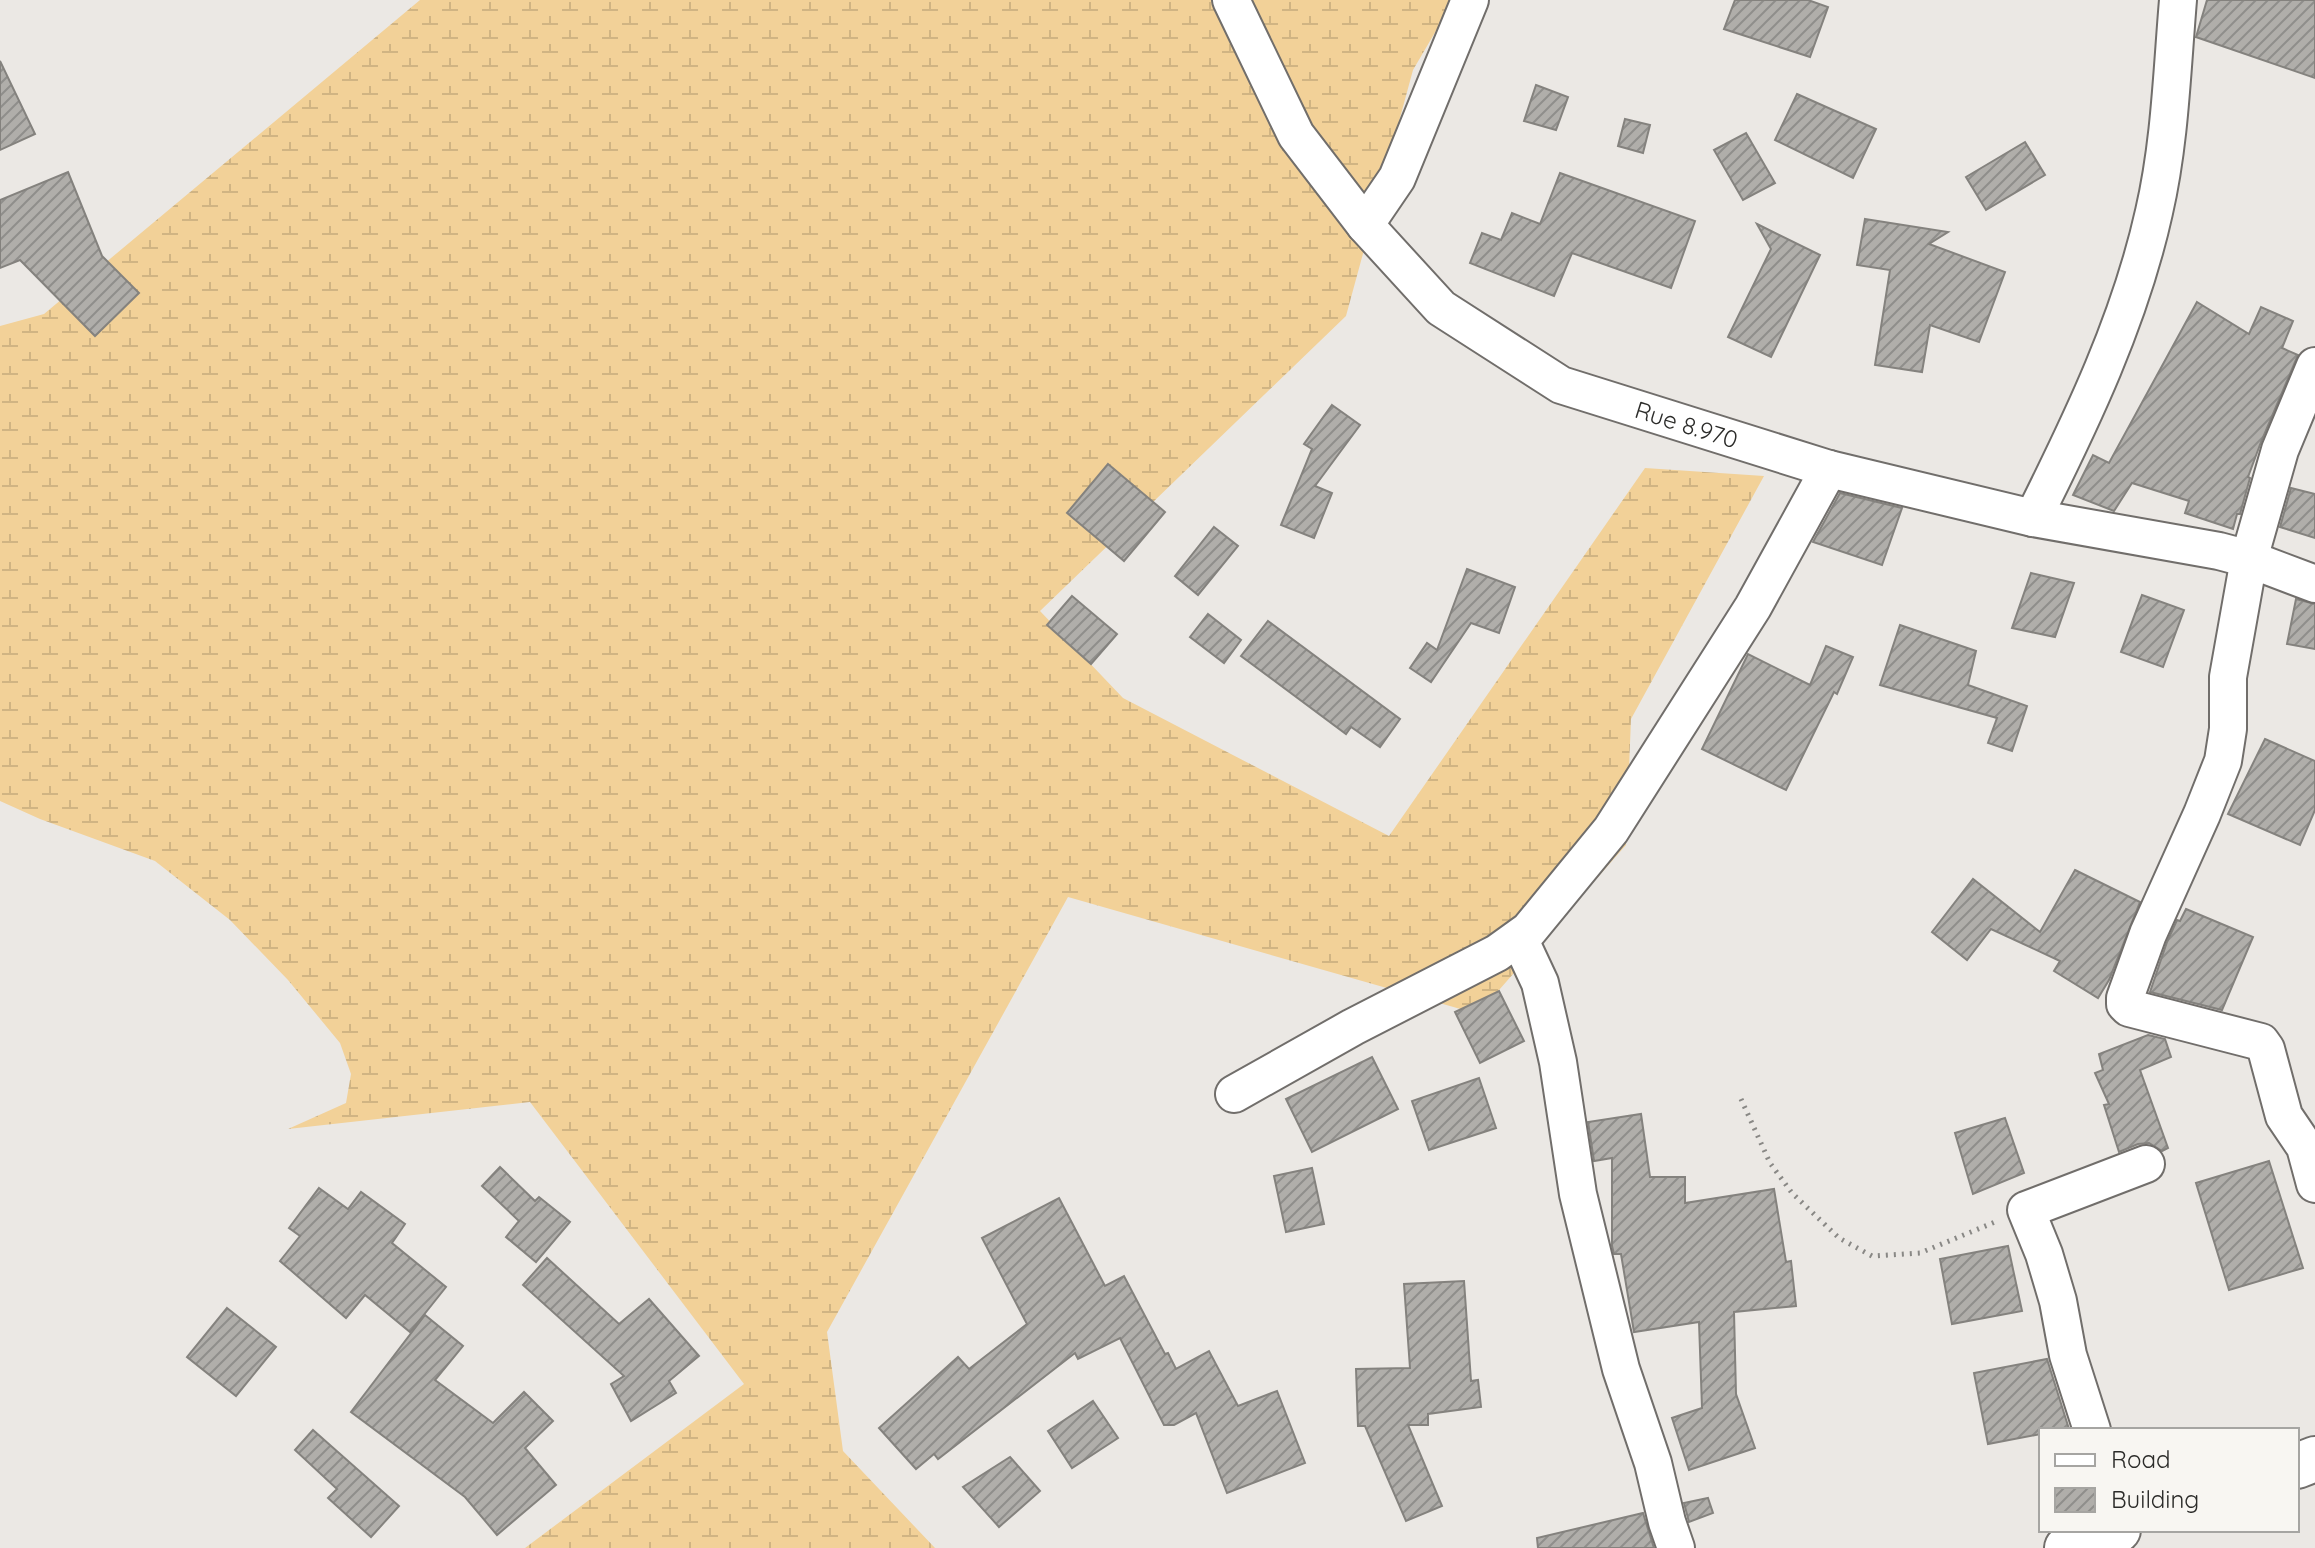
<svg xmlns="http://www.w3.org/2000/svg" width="2315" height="1548" font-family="Quicksand,sans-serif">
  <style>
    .wetland { fill: url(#wetland-marsh) }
    .building { fill: url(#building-hatch); stroke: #84827e; stroke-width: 2 }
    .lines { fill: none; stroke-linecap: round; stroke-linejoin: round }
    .minor-casing { stroke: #716e6b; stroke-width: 40 }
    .tertiary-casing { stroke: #716e6b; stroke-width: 48 }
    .path { stroke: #898885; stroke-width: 5; stroke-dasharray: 2 6; stroke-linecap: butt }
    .minor { stroke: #fff; stroke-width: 36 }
    .tertiary { stroke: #fff; stroke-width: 44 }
    .labels { text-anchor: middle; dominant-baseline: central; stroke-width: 6; stroke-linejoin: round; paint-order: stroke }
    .street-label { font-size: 24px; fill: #2c2c2a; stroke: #f8f6f2 }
  </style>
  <defs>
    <pattern id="wetland-marsh" width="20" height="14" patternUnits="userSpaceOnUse" patternTransform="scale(2)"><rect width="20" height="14" fill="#f2d198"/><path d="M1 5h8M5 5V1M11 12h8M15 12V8" fill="none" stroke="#d0b483"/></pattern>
    <pattern id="building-hatch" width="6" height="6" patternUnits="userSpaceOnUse" patternTransform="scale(2)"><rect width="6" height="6" fill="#b0aeaa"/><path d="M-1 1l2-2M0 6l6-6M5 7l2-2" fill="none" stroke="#8f8e8b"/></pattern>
  </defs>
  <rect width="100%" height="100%" fill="#ebe8e4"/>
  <!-- wetland -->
  <path class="wetland" d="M 420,0 L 1454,0 L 1413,70 L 1346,316 L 1040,611 L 1123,698 L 1389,836 L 1645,468 L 1764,476 L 1631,719 L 1626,845 L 1478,1014 L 1068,897 L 827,1332 L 843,1451 L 935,1548 L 525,1548 L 744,1384 L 530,1102 L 288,1129 L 346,1103 L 351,1074 L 340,1043 L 288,980 L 230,920 L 155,861 L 40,819 L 0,801 L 0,326 L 44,314 Z"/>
  <!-- building -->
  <g class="building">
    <path d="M 1735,0 L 1808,0 L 1828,7 L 1810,57 L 1724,29 Z"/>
    <path d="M 2207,0 L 2315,0 L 2315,78 L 2196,37 Z"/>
    <path d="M 0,61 L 35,134 L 0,150 Z"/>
    <path d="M 1536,85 L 1568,97 L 1556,130 L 1524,121 Z"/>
    <path d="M 1797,94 L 1876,129 L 1853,178 L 1775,140 Z"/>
    <path d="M 1625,119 L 1650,125 L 1643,153 L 1618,146 Z"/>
    <path d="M 1746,133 L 1775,183 L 1743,200 L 1714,150 Z"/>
    <path d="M 2025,142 L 2045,175 L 1986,210 L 1966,177 Z"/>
    <path d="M 68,172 L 102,256 L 139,293 L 95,336 L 20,260 L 0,268 L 0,200 Z"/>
    <path d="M 1560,173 L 1695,221 L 1671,288 L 1572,253 L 1554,296 L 1470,263 L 1482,233 L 1501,240 L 1512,213 L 1540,224 Z"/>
    <path d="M 1865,219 L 1948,232 L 1929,244 L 2005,272 L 1979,342 L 1930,325 L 1922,372 L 1875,365 L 1890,270 L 1857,265 Z"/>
    <path d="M 1757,224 L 1820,255 L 1771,357 L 1728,337 L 1771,249 Z"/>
    <path d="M 2197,302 L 2249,334 L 2261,307 L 2293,321 L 2282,348 L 2298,355 L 2261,442 L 2248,477 L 2250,478 L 2240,514 L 2237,514 L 2233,529 L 2185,513 L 2189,501 L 2132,483 L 2114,511 L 2073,495 L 2093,455 L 2109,463 Z"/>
    <path d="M 1332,405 L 1360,425 L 1315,486 L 1332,493 L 1314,538 L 1281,525 L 1312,449 L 1304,444 Z"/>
    <path d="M 1108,464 L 1165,512 L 1124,561 L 1067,513 Z"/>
    <path d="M 2291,488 L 2315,494 L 2315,538 L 2280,527 Z"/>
    <path d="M 1840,493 L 1902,508 L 1882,565 L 1813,542 Z"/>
    <path d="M 1214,527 L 1238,546 L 1198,595 L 1175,576 Z"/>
    <path d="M 1467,569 L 1515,587 L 1499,633 L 1471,623 L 1431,682 L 1410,668 L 1427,643 L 1437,650 Z"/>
    <path d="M 2031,573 L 2074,583 L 2055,637 L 2012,628 Z"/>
    <path d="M 2142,595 L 2184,610 L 2163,667 L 2121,652 Z"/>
    <path d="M 1072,596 L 1117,634 L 1091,664 L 1047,625 Z"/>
    <path d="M 2296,599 L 2315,604 L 2315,649 L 2287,644 Z"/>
    <path d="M 1208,614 L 1241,640 L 1224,663 L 1190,637 Z"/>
    <path d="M 1268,621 L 1400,719 L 1380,747 L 1351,727 L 1346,734 L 1241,656 Z"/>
    <path d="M 1900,625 L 1976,651 L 1968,685 L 2027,706 L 2012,751 L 1988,743 L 1997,718 L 1880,685 Z"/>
    <path d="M 1826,646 L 1853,657 L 1837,694 L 1834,692 L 1786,790 L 1702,749 L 1748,654 L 1810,685 Z"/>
    <path d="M 2265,739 L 2315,761 L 2315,810 L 2300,845 L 2228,814 Z"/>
    <path d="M 2075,870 L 2140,902 L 2109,980 L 2098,998 L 2054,971 L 2060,961 L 1991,929 L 1967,960 L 1932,932 L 1973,879 L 2040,932 Z"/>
    <path d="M 2186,909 L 2253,937 L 2222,1010 L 2150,992 L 2167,942 L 2177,920 L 2180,921 Z"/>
    <path d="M 1499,991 L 1524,1041 L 1480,1063 L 1455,1012 Z"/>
    <path d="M 2148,1035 L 2165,1039 L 2171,1057 L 2140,1070 L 2168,1148 L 2162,1151 L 2149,1143 L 2138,1144 L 2119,1152 L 2104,1105 L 2109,1104 L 2095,1073 L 2103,1070 L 2099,1054 Z"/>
    <path d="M 1372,1057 L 1398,1109 L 1312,1152 L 1286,1099 Z"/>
    <path d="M 1479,1078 L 1496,1128 L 1429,1150 L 1412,1101 Z"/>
    <path d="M 1641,1114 L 1650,1177 L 1685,1177 L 1685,1203 L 1774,1189 L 1786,1262 L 1791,1261 L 1796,1306 L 1734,1312 L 1736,1394 L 1755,1448 L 1689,1470 L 1672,1418 L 1702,1408 L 1699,1322 L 1634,1332 L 1621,1254 L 1614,1254 L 1612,1246 L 1612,1158 L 1594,1161 L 1588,1122 Z"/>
    <path d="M 2005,1118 L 2024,1173 L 1973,1194 L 1955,1133 Z"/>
    <path d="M 2269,1161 L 2303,1268 L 2229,1290 L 2196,1183 Z"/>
    <path d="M 500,1167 L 535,1201 L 539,1197 L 570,1222 L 536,1262 L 506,1237 L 519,1221 L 482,1186 Z"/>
    <path d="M 1312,1168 L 1324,1224 L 1286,1232 L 1274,1176 Z"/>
    <path d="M 319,1188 L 348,1209 L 361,1192 L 405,1224 L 392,1243 L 446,1287 L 410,1332 L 365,1295 L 346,1318 L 280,1261 L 300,1236 L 289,1228 Z"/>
    <path d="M 1059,1198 L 1105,1286 L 1124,1276 L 1165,1354 L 1168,1353 L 1176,1369 L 1209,1351 L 1238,1406 L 1277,1391 L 1305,1463 L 1227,1493 L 1196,1413 L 1174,1425 L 1164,1425 L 1120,1338 L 1078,1359 L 1075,1353 L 938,1459 L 934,1454 L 916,1469 L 879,1428 L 958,1357 L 969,1369 L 1027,1324 L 982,1238 Z"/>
    <path d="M 2008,1246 L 2022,1311 L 1952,1324 L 1940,1259 Z"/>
    <path d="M 547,1258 L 619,1324 L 649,1299 L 699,1356 L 669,1381 L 676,1393 L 631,1421 L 611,1384 L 624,1376 L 523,1285 Z"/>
    <path d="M 1464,1281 L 1471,1381 L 1478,1380 L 1481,1407 L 1428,1414 L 1428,1425 L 1408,1425 L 1442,1506 L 1406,1521 L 1365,1426 L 1358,1426 L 1356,1369 L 1410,1368 L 1404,1284 Z"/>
    <path d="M 227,1308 L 276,1347 L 236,1396 L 187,1357 Z"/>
    <path d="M 425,1315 L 463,1346 L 435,1380 L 493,1423 L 524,1392 L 553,1421 L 525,1448 L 556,1485 L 497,1535 L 465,1497 L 351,1412 Z"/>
    <path d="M 2047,1359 L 2069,1429 L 2041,1430 L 2041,1434 L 1988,1444 L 1974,1373 Z"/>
    <path d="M 1093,1401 L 1118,1438 L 1072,1468 L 1048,1431 Z"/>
    <path d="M 313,1430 L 399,1506 L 371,1537 L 328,1498 L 337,1489 L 295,1450 Z"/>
    <path d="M 1010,1457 L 1040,1491 L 999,1527 L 963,1487 Z"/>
    <path d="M 1708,1498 L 1713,1513 L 1689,1522 L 1684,1503 Z"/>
    <path d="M 1643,1513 L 1654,1548 L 1538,1548 L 1537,1538 Z"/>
  </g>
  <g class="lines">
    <defs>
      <g id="minor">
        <path id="s1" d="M 1231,0 L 1296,135 L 1365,225 L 1441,308 L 1561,385 L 1829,469 L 2033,518 L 2219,551 L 2249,559 L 2315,584"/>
        <path d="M 1365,225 L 1397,178 L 1470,0"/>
        <path d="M 2315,366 L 2280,450 L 2249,559 L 2228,677 L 2228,729 L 2223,761 L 2202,814 L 2148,934 L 2125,998 L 2125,1004 L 2129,1008 L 2261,1042 L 2266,1049 L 2284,1116 L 2305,1147 L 2315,1184"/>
        <path d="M 2033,518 C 2082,420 2130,320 2154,212 C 2170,143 2172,71 2178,0"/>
        <path d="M 1519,938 L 1540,983 L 1558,1062 L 1578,1194 L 1621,1369 L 1653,1463 L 1667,1522 L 1676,1548"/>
        <path d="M 1234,1094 L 1353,1027 L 1497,953 L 1529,930 L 1611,830 L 1753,607 L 1829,469"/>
        <path d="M 2092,1430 L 2068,1355 L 2058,1301 L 2044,1254 L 2026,1210 L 2146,1164"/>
      </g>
      <g id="tertiary">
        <path d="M 2297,1466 L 2315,1459"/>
        <path d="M 2067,1548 L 2118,1530"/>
      </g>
    </defs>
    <!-- minor casing -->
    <use href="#minor" class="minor-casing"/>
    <!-- tertiary casing -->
    <use href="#tertiary" class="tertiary-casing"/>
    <!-- path -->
    <path class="path" d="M 1741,1099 L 1770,1163 L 1792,1193 L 1839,1238 L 1872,1256 L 1920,1253 L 1995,1222"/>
    <!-- minor -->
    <use href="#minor" class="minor"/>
    <!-- tertiary -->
    <use href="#tertiary" class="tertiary"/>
  </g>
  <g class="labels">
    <!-- street labels -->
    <g class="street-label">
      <text stroke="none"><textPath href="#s1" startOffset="650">Rue 8.970</textPath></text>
    </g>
  </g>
  <!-- legend -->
  <rect x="2039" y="1428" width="260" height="104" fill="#f8f6f2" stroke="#a6a5a2" stroke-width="2"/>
  <rect x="2055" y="1454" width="40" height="12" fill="#ffffff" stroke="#a6a5a2" stroke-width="2"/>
  <text x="2111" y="1468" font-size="24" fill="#2c2c2a">Road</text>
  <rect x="2055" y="1488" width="40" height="24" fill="url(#building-hatch)" stroke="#a6a5a2" stroke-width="2"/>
  <text x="2111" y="1508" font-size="24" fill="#2c2c2a">Building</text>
</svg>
